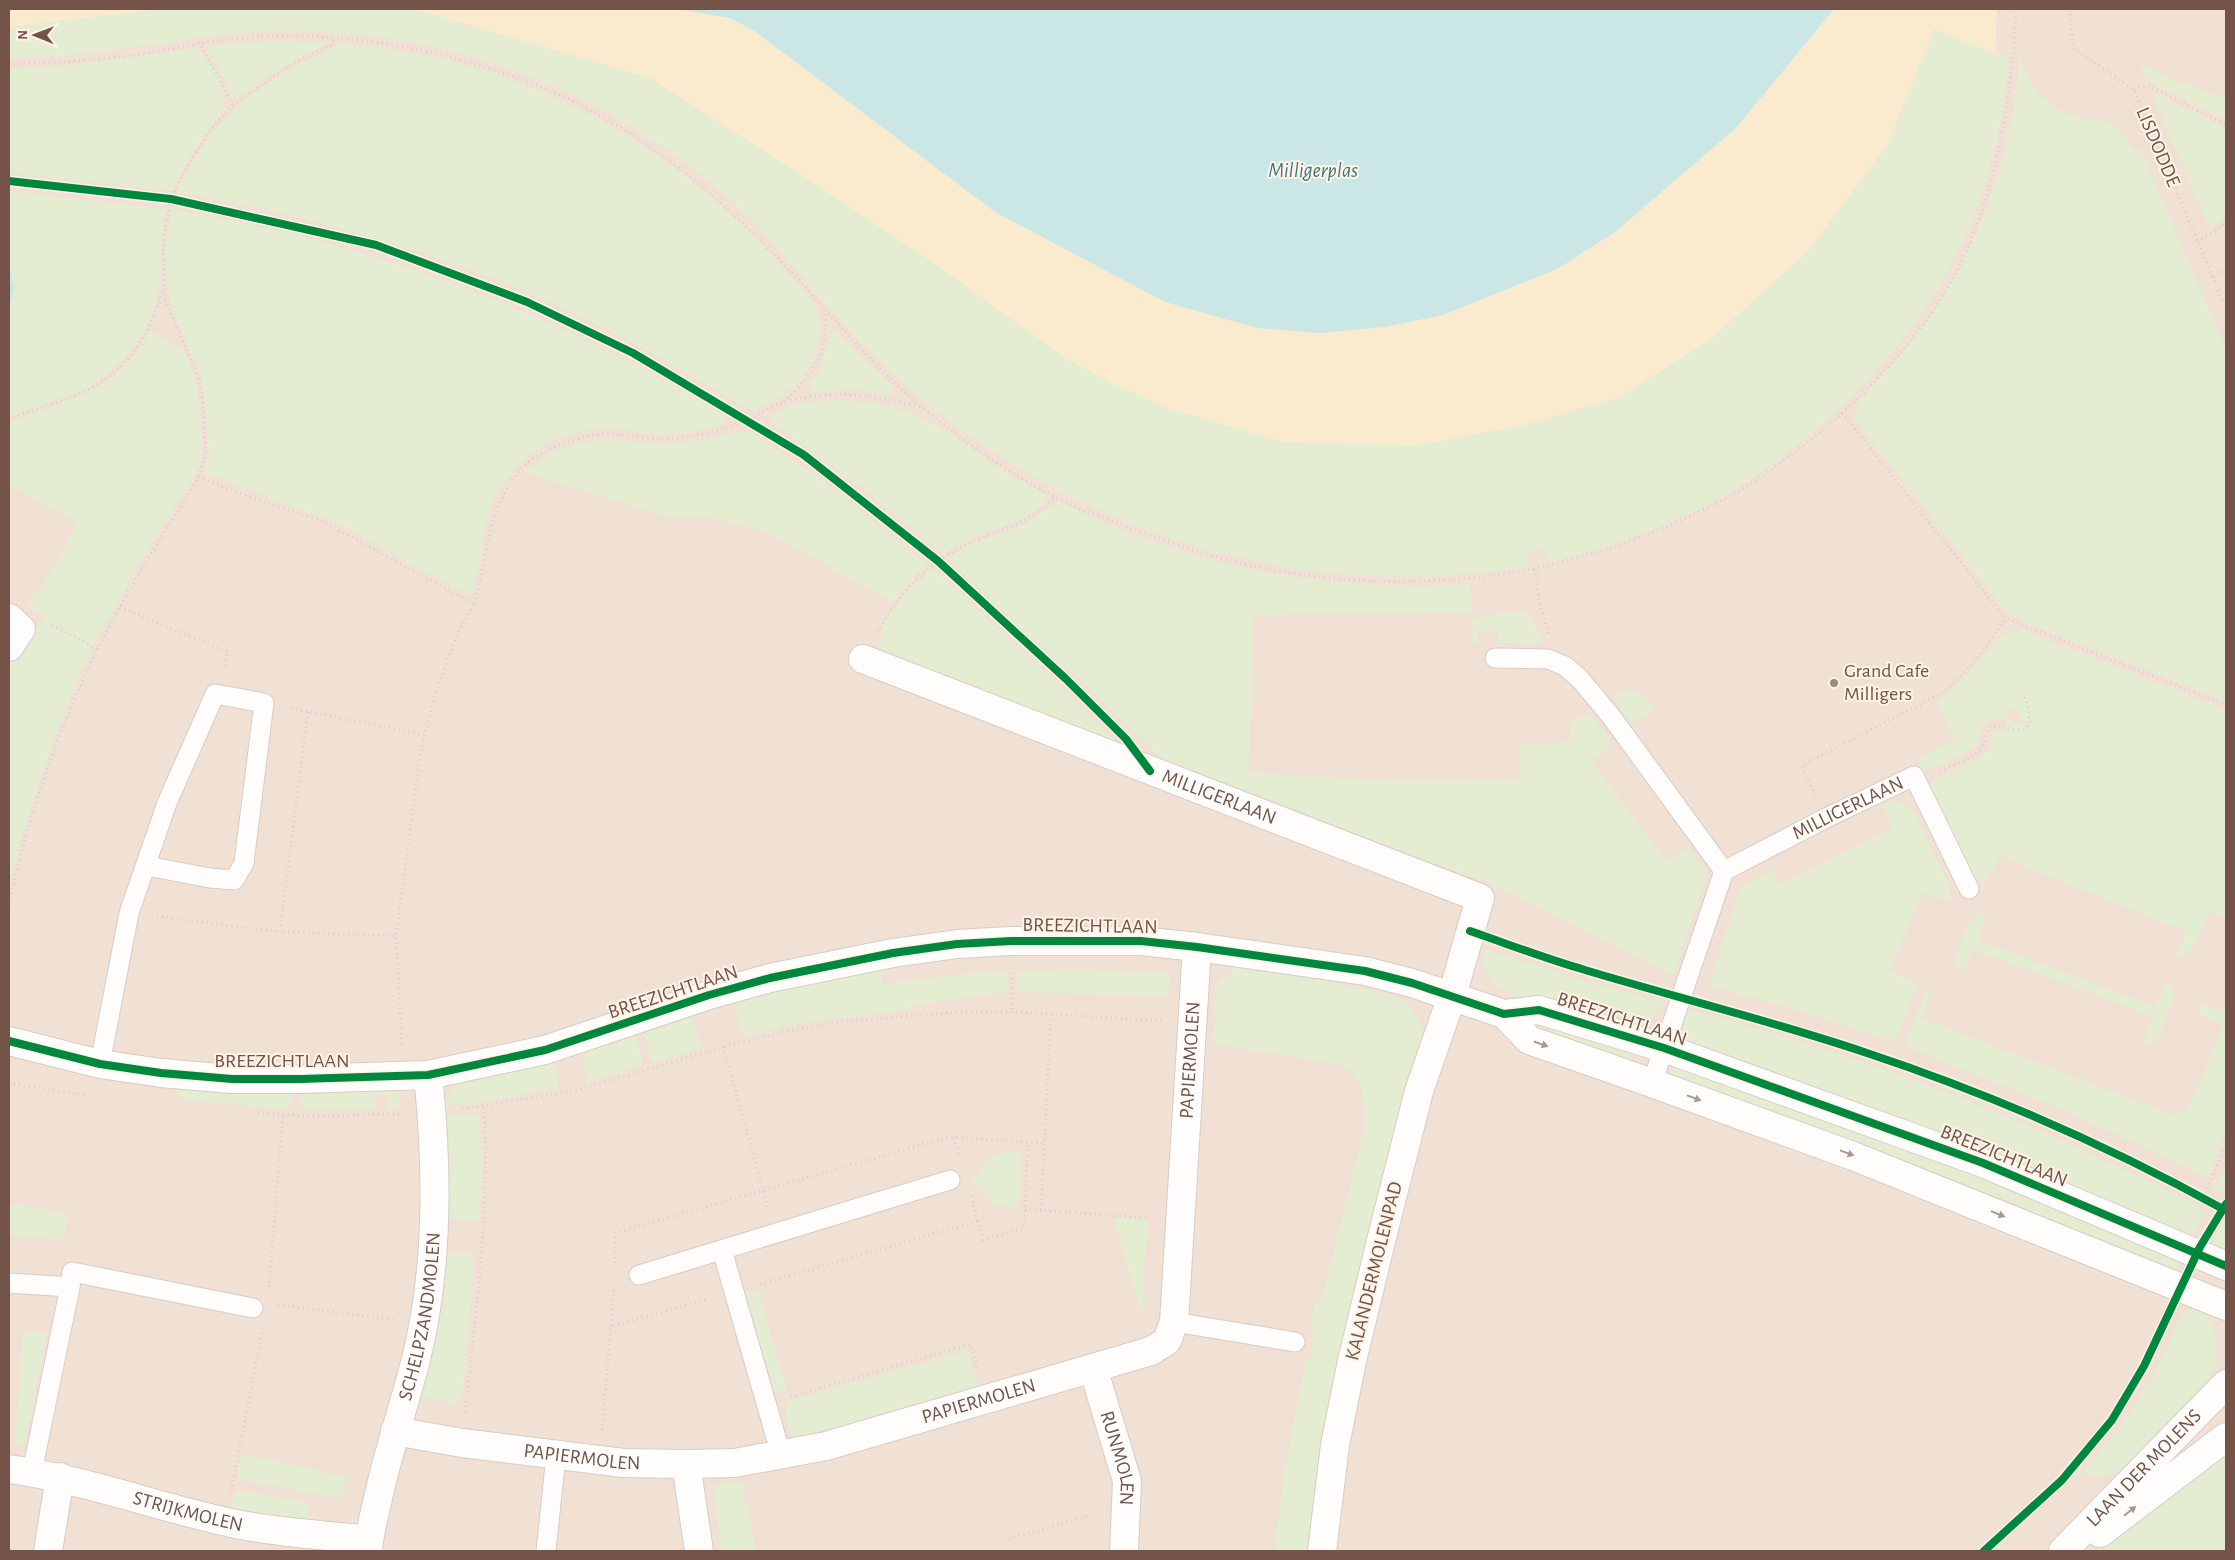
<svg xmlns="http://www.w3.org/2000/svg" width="2235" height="1560" font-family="'Alegreya Sans',sans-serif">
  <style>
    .residential { fill: #f0e1d4 }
    .green { fill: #e4ecd2; fill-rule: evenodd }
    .sand { fill: #faebcf }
    .water { fill: #cae7e6 }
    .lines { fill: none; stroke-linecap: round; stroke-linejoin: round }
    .lane-casing { stroke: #d8ccc5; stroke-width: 21 }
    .street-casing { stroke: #d8ccc5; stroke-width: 30 }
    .path { stroke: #d9cfcc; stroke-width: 3; stroke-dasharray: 1 4; stroke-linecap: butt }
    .lane { stroke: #fefdfb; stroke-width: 19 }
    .street { stroke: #fefdfb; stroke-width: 28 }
    .cycleway-casing { stroke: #fff3e8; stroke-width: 11 }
    .cycleway { stroke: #00873e; stroke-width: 8 }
    .oneway { fill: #ab9790 }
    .poi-dot { fill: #a28a80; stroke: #fff3e8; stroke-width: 2 }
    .labels { text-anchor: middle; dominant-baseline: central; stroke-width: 4; stroke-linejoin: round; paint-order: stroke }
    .street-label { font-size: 20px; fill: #745348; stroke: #fff3e8 }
    .poi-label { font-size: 20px; fill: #745348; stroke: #fff3e8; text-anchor: start }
    .water-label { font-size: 21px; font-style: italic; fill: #3b777b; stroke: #fff3e8 }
  </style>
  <rect width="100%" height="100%" fill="#f7efe7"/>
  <!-- residential -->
  <rect class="residential" x="9" y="9" width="2217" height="1542"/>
  <!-- green -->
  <g class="green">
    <path d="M 161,9 L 415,9 L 650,78 L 800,174 L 938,266 L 1064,358 L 1112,383 L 1283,442 L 1413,446 L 1525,425 L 1620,397 L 1711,339 L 1808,251 L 1887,145 L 1934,28 L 1999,55 L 2009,54 C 2004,130 1983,206 1946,274 C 1901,357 1818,435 1739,487 C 1696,514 1646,534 1597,549 C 1582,553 1566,559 1550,562 L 1545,550 L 1534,550 L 1528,556 L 1528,567 C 1469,575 1409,579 1350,575 C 1174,561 1006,483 880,361 C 833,316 794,263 748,217 C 684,153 604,104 520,73 C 430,39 332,25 236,33 C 197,36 158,44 119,49 C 82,55 46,57 9,58 L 9,27 Z"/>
    <path d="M 272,41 L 325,42 L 323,46 L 270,74 L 238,98 L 232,98 L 221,73 L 208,52 L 207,46 Z"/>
    <path d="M 343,44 C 409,48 476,64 537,90 C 631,129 715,190 782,268 C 791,279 808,293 814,305 C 827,328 817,361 801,379 C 793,388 761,411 750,410 C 697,378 644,347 588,320 C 459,257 318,217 177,192 C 213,114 265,76 343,44 Z"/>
    <path d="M 194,48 C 211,58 229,88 223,108 C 220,119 210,128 203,137 C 191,154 180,172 172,191 L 9,173 L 9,69 L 84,64 Z"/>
    <path d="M 2020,55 C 2027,87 2050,111 2082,118 C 2092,120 2104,119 2113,124 C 2124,130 2126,144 2136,150 L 2140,148 L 2226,350 L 2226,701 L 2017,619 L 2001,605 L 1856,421 L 1855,412 L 1858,402 C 1936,322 1981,247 2008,137 C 2012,118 2016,97 2018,77 C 2018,70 2018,62 2020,55 Z"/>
    <path d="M 2139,63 L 2177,81 L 2226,99 L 2226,119 L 2146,80 Z"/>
    <path d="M 2151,91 L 2226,128 L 2226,215 L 2215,226 L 2207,223 Z"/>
    <path d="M 9,191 L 166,209 C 161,238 163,267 157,296 C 150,338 115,376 77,392 C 55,402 31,408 9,417 L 9,305 C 14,296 14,277 9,268 Z"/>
    <path d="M 171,209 C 223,219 275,229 326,243 C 468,282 602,340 727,417 L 726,422 C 704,433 669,436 644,433 C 630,431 617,428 603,429 C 577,430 553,438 532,453 C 515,466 501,483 492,503 C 480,533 482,565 472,595 L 443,582 L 342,525 L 203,472 L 209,454 L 205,398 L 199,371 L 176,318 L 168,290 L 165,256 Z"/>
    <path d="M 151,330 L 173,346 L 182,348 C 197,376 200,396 201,428 C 202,446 205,453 198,471 C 160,530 121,590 90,654 C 54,728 30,807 9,886 L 9,668 L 45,616 L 27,606 L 36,591 L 39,592 L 78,524 L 14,487 L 9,495 L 9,422 C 64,399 122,391 151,330 Z"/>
    <path d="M 833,332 L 838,333 L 891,385 L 892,390 L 890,394 L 857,390 L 816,392 L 810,390 L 809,385 L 821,367 L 830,335 Z"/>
    <path d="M 831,400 L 877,403 L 909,412 L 946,431 L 1003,471 L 1047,496 L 1047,501 L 1023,519 L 972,538 L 944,554 L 856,483 L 771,423 L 772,415 C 786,403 813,402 831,400 Z"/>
    <path d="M 746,429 L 815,475 L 928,565 L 906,586 L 892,602 L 767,532 L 707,517 L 668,517 L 524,472 L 552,452 L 578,443 L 605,439 L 668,444 L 708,439 Z"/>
    <path d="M 1059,502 C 1195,568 1319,592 1470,584 L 1473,618 L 1527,610 C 1529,625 1542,626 1542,643 L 1498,643 L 1498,631 L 1478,632 L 1478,643 L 1472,643 L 1470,612 L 1254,615 L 1249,773 L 1389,780 L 1512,781 L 1520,778 L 1520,745 L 1569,742 C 1570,727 1572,712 1591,716 L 1612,742 L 1611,747 L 1592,761 L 1667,862 L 1689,848 L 1705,869 L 1705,881 L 1674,976 L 1483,880 L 1275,807 L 1169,766 L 1081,681 L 1033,639 L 947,558 L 972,544 L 1021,526 Z"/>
    <path d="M 933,568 L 1069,694 L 1123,748 L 875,651 L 887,618 L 903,596 Z"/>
    <path d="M 2020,629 L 2226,710 L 2226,919 L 2209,912 C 2200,926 2198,958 2177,957 L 2187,932 L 2029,868 L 2000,854 L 1995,868 L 1983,883 L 1973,874 L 1928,783 L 1983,756 L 1991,747 L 1993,730 L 2003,732 L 2007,720 L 1994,719 L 1983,725 L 1977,744 L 1964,754 L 1923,772 L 1916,759 L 1955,739 L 1937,702 L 1962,681 L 1999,638 L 2007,632 L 2019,632 ZM 2009,705 L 2019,710 L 2023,724 L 2015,724 L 2008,720 Z"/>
    <path d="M 1620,692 C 1636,691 1645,695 1654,708 L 1636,722 L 1630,722 L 1612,697 Z"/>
    <path d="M 1888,801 C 1901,801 1908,805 1915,815 L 1951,890 L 1949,902 L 1923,892 L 1889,971 L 1918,984 L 1896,1040 L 1891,1041 L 1800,1011 L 1709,985 L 1739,893 L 1747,883 L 1773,870 L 1781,884 L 1893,829 L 1884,808 L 1885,803 Z"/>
    <path d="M 1979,913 L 1986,913 L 1978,940 L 2156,1007 L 2166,982 C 2171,985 2174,989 2174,995 L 2159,1036 L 2155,1041 L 2144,1043 L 2152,1016 L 1973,949 L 1963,973 C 1959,970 1955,966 1956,960 C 1956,949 1970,918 1979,913 Z"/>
    <path d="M 1483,948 L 1580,980 L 1665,1003 L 1639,1032 C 1611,1024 1584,1016 1556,1008 C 1537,1002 1511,997 1495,983 C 1485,974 1483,962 1483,948 Z"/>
    <path d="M 1233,964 L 1324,980 L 1400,998 C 1410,1006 1422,1022 1423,1036 C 1423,1045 1415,1059 1412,1068 C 1402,1099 1394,1131 1386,1162 C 1353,1292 1322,1418 1309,1551 L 1275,1551 L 1283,1480 L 1305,1363 L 1310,1360 L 1314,1332 L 1310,1327 L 1315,1301 L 1321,1302 L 1365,1126 L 1365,1104 L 1360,1085 L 1351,1072 L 1338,1064 L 1213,1044 L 1216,985 L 1221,978 L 1232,975 Z"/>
    <path d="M 880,969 L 883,984 L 950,975 L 1003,972 L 1007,975 L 1007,992 L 911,1005 L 911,1009 L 791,1025 L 744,1037 L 732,1003 L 792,987 Z"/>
    <path d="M 1084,969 L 1167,973 L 1170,976 L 1169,996 L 1017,992 L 1017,973 L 1020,970 Z"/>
    <path d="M 1927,988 L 1931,990 L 1921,1018 L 2170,1114 L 2186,1111 L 2192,1102 L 2223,1025 L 2197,1013 L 2201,1004 L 2226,1011 L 2226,1130 L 2210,1174 L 2204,1176 L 2071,1113 L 1907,1047 L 1906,1042 Z"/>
    <path d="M 1687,1009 C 1794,1037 1899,1071 2000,1114 C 2068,1142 2134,1174 2200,1207 L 2203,1218 L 2195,1232 L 2181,1235 L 1691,1048 C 1682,1034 1682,1025 1687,1009 Z"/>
    <path d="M 692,1017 L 702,1048 L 658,1062 L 652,1060 L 643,1033 Z"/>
    <path d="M 1531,1022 L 1631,1051 L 1632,1063 L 1535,1036 Z"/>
    <path d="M 635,1036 L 643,1062 L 641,1066 L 593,1080 L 588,1079 L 581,1053 Z"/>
    <path d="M 553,1061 L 559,1083 L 557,1088 L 482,1102 L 446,1106 L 451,1090 L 464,1080 Z"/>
    <path d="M 1677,1064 L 2024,1191 L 2177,1257 L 2179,1270 L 2175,1272 L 1670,1076 L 1672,1067 Z"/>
    <path d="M 179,1088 L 227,1092 L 291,1094 L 291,1105 L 286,1109 L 182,1100 L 178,1096 Z"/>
    <path d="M 393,1090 L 399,1090 L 400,1104 L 396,1109 L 388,1110 L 387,1095 L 375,1095 L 376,1110 L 307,1110 L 301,1105 L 301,1094 Z"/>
    <path d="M 476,1113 L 480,1116 L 481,1172 L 480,1216 L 475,1221 L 448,1218 L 449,1170 L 446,1116 Z"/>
    <path d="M 1022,1151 L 1018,1206 C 1001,1209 985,1205 981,1185 L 974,1187 L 972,1179 C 983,1175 980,1170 987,1162 C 996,1153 1010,1151 1022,1151 Z"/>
    <path d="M 2226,1169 L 2226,1187 L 2220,1192 L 2214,1192 L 2220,1177 Z"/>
    <path d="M 9,1203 L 69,1214 L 64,1240 L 9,1236 Z"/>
    <path d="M 2226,1217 L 2226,1251 L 2210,1246 Z"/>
    <path d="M 1114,1218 L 1148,1220 L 1142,1317 Z"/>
    <path d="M 445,1252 L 471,1254 L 475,1259 L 462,1398 L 456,1403 L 420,1397 L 436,1319 Z"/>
    <path d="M 758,1289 L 787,1391 L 775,1395 L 746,1292 Z"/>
    <path d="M 2191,1308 L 2203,1311 L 2209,1319 L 2216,1336 L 2216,1360 L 2208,1385 L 2145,1452 L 2123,1469 L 2107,1475 L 2083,1474 L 2085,1467 L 2113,1435 L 2135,1405 L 2154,1374 L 2182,1314 Z"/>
    <path d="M 23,1331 L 47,1333 L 24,1446 L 15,1444 Z"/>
    <path d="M 965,1351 L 969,1354 L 980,1389 L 825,1433 L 791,1441 L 785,1407 L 789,1401 Z"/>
    <path d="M 2226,1448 L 2226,1551 L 2102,1551 Z"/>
    <path d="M 241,1454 L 347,1477 L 343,1496 L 338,1498 L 237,1479 Z"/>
    <path d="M 741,1482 L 757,1551 L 721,1551 L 714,1488 L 716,1485 Z"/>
    <path d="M 237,1490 L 306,1503 L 309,1507 L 307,1520 L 231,1508 L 235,1494 Z"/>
  </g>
  <!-- sand -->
  <g class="sand">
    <path d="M 9,9 L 161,9 L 9,27 Z"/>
    <path d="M 415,9 L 679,9 L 730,18 L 753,30 L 995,212 L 1077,254 L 1320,333 L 1384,327 L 1443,315 L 1559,268 L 1616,231 L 1834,9 L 1997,9 L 1995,51 L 1999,55 L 1934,29 L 1887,145 L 1808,251 L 1711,339 L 1620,397 L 1525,425 L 1413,446 L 1283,442 L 1167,408 L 1112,383 L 1065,358 L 938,266 L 800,174 L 650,78 Z"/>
  </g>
  <!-- water -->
  <g class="water">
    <path d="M 679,9 L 1834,9 L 1736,128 L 1616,231 L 1559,268 L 1443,315 L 1384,327 L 1320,333 L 1257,328 L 1165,302 L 995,212 L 753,30 L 730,18 Z"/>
    <path d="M 9,268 L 15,288 L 9,305 Z"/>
  </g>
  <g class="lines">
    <defs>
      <g id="lane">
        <path d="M 1495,658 L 1548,659 L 1565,666 L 1580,679 L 1610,715 L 1724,871 L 1652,1083"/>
        <path id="s1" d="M 1724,871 L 1826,818 L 1914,776 L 1969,889"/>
        <path d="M 100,1064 L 129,913 L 167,803 L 215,694 L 264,703 L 244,863 L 234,880 L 210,878 L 147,866"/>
        <path d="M 722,1250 L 781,1455"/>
        <path d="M 639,1275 L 950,1180"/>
        <path d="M 9,1283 L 70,1287 L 72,1272 L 253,1308"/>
        <path d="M 1174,1322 L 1295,1342"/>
        <path d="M 32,1472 L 70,1287"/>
        <path d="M 546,1551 L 556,1456"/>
      </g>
      <g id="street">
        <path d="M 9,618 L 21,629 L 9,647"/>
        <path id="s2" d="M 863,659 L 1480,898 L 1452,996 L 1419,1091 L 1381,1241 L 1352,1361 L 1335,1445 L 1322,1551"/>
        <path d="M 1504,1014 L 1529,1040 L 1652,1083 L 1853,1156 L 2226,1306"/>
        <path d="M 9,1041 L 100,1064 L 161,1073 L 232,1079 L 300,1079 L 428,1075 L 545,1050 L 709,995 L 770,978 L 893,953 L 957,944 L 1011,941 L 1141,941 L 1197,947 L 1365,971 L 1412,983 L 1504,1014 L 1539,1010 L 1664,1048 L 1983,1163 L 2226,1266"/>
        <path id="s3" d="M 1093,1368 L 1127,1481 L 1124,1551"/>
        <path id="s4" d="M 395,1431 L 462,1443 L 623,1463 L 686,1464 L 735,1463 L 826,1446 L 1151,1351 L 1167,1341 L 1174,1322 L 1197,947"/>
        <path d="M 686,1464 L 699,1551"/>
        <path id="s5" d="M 9,1469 C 88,1480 162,1509 241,1525 C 283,1533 326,1535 369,1540"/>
        <path d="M 2100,1533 L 2226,1437"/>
        <path d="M 48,1551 L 60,1477"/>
        <path id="s6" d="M 368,1551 C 369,1535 373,1519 377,1503 C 387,1454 404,1407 416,1359 C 439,1267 438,1169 428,1075"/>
        <path id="s7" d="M 2063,1551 L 2226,1384"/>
      </g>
    </defs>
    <!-- lane casing -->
    <use href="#lane" class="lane-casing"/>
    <!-- street casing -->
    <use href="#street" class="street-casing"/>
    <!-- path -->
    <g class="path">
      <path d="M 2070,9 L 2073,48 L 2134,90 L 2226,309"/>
      <path d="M 199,42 L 233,105"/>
      <path d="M 9,65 C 42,62 76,62 109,58 C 163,52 216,38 271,36 C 362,34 456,52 541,87 C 630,123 707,185 774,254 C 824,305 867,361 922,407 C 964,441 1009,474 1057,498 C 1087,513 1119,524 1151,535 C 1171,542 1190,550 1210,555 C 1356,596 1513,590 1653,532 C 1692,516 1730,499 1765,474 C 1838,424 1920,346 1960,265 C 1998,185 2012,96 2016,9"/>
      <path d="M 2134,90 L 2148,85 L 2226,125"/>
      <path d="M 2197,241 L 2220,228 L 2226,221"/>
      <path d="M 2213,277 L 2226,269"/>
      <path d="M 784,402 C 812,375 831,351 824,310"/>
      <path d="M 1842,413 L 2005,618 L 2226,705"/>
      <path d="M 9,420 C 32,409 57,404 81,393 C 125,374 150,335 163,289"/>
      <path d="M 199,477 L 206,454 L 202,393 L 197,374 L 165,299 L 163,240 L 171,199 L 182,175 L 212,128 L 233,105 L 294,63 L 331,45 L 335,39"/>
      <path d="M 1535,569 L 1540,607 L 1549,634"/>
      <path d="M 474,604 C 489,557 486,505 523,467 C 532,458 546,450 558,445 C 567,442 577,438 587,436 C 619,430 652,443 685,437 C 706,434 726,429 746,420 C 759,415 771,406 784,402 C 829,388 878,396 922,407"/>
      <path d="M 120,607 L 228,652 L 224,667"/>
      <path d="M 52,625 L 99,650"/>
      <path d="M 878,632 C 902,587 932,559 979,539 C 1012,525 1028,524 1055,497"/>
      <path d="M 291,708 L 424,735"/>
      <path d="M 308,712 L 280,932 L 396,936"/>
      <path d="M 1940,771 C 1953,765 1972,760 1981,748 C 1987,740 1984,731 1993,725 L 2015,730 L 2025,729 L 2030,724 L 2028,706 L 2024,696"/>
      <path d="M 1815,795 L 1802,765 L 1939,695 C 1966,674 1987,648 2005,618"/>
      <path d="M 9,904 C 31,801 69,699 120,607 C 144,563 173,520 199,477 L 250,497 L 322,521 L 474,604 L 457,634 L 435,695 L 420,754 L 396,936 L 402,1046"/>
      <path d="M 157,916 L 280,932"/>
      <path d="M 1012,973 L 1013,1012"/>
      <path d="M 723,1047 L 768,1207"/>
      <path d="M 9,1083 L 85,1095"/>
      <path d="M 462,1109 L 574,1091 L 723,1047 L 783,1032 L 839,1022 L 944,1013 L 1013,1012 L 1162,1021"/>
      <path d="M 258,1113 L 314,1116 L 401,1114"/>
      <path d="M 954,1138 L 960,1156"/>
      <path d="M 971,1196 L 983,1240 L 1024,1228 L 1028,1142"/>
      <path d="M 2203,1198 L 2226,1146"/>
      <path d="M 1025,1209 L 1149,1218"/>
      <path d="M 1041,1210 L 1051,1015"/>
      <path d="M 615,1263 L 615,1233 L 949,1137 L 1043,1143"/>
      <path d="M 760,1284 L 978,1221"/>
      <path d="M 269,1287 L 283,1115"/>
      <path d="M 278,1305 L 394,1320"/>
      <path d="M 613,1326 L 708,1299"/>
      <path d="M 791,1397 L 970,1344 L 978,1370"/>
      <path d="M 465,1412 C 476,1311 490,1209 484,1107"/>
      <path d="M 602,1430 L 614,1289"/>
      <path d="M 231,1491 L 262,1333"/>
      <path d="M 1009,1539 L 1095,1514"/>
    </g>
    <!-- lane -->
    <use href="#lane" class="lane"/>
    <!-- street -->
    <use href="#street" class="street"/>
    <defs>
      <g id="cycleway">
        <path d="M 9,181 L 171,199 L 376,245 L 527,302 L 633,353 L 804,455 L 938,561 L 1066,679 L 1126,739 L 1150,771"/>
        <path d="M 1470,931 C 1508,944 1546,959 1585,970 C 1678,998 1772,1021 1864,1052 C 1988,1093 2109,1146 2223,1209"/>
        <path d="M 9,1041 L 100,1064 L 161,1073 L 232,1079 L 300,1079 L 428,1075 L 545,1050 L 709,995 L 770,978 L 893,953 L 957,944 L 1011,941 L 1141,941 L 1197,947 L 1365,971 L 1412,983 L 1504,1014 L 1539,1010 L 1664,1048 L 1983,1163 L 2226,1266"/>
        <path d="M 1984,1551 L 2062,1480 L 2112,1420 L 2144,1366 L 2200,1247 L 2226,1204"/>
      </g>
    </defs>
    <!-- cycleway casing -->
    <use href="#cycleway" class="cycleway-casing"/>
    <!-- cycleway -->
    <use href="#cycleway" class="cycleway"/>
  </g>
  <!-- one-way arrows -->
  <defs><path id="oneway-solid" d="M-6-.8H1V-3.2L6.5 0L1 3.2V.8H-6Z" transform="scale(1.25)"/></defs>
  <g class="oneway">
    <use href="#oneway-solid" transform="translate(1541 1044) rotate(19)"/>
    <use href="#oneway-solid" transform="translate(1694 1098) rotate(20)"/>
    <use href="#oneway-solid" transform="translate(1847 1153) rotate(20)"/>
    <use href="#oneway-solid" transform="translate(1998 1214) rotate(22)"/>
    <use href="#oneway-solid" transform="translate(2130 1511) rotate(-38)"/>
  </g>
  <!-- markers -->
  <circle class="poi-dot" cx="1834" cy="683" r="5"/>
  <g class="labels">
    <!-- street labels -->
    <g class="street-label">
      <text transform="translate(2158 147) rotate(67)">LISDODDE</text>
      <text stroke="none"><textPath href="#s2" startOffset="382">MILLIGERLAAN</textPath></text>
      <text stroke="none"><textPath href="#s1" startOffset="139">MILLIGERLAAN</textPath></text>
      <text transform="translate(1090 926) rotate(1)">BREEZICHTLAAN</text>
      <text transform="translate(673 992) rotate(-18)">BREEZICHTLAAN</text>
      <text transform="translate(1622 1019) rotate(18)">BREEZICHTLAAN</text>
      <text stroke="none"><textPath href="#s4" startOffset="1075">PAPIERMOLEN</textPath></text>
      <text x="282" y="1061">BREEZICHTLAAN</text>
      <text transform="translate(2004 1156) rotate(22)">BREEZICHTLAAN</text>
      <text transform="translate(1374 1271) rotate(-76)">KALANDERMOLENPAD</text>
      <text stroke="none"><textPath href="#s6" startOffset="241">SCHELPZANDMOLEN</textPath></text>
      <text stroke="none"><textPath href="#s4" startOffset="594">PAPIERMOLEN</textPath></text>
      <text stroke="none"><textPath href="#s4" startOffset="189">PAPIERMOLEN</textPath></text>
      <text stroke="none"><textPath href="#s3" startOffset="94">RUNMOLEN</textPath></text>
      <text stroke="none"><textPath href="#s7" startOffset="116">LAAN DER MOLENS</textPath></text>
      <text stroke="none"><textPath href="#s5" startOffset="184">STRIJKMOLEN</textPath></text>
    </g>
    <!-- poi labels -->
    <g class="poi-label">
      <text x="1844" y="671">Grand Cafe<tspan x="1844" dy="23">Milligers</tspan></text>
    </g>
    <!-- water labels -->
    <g class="water-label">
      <text x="1313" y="170">Milligerplas</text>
    </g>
  </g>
  <!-- border -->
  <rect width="2235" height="1560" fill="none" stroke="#745348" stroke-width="20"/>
  <!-- north arrow -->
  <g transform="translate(35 35) rotate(271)" stroke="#fff3e8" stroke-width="4" paint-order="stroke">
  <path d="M0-4L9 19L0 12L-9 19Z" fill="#745348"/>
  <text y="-8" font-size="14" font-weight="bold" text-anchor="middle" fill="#745348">N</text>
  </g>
</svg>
